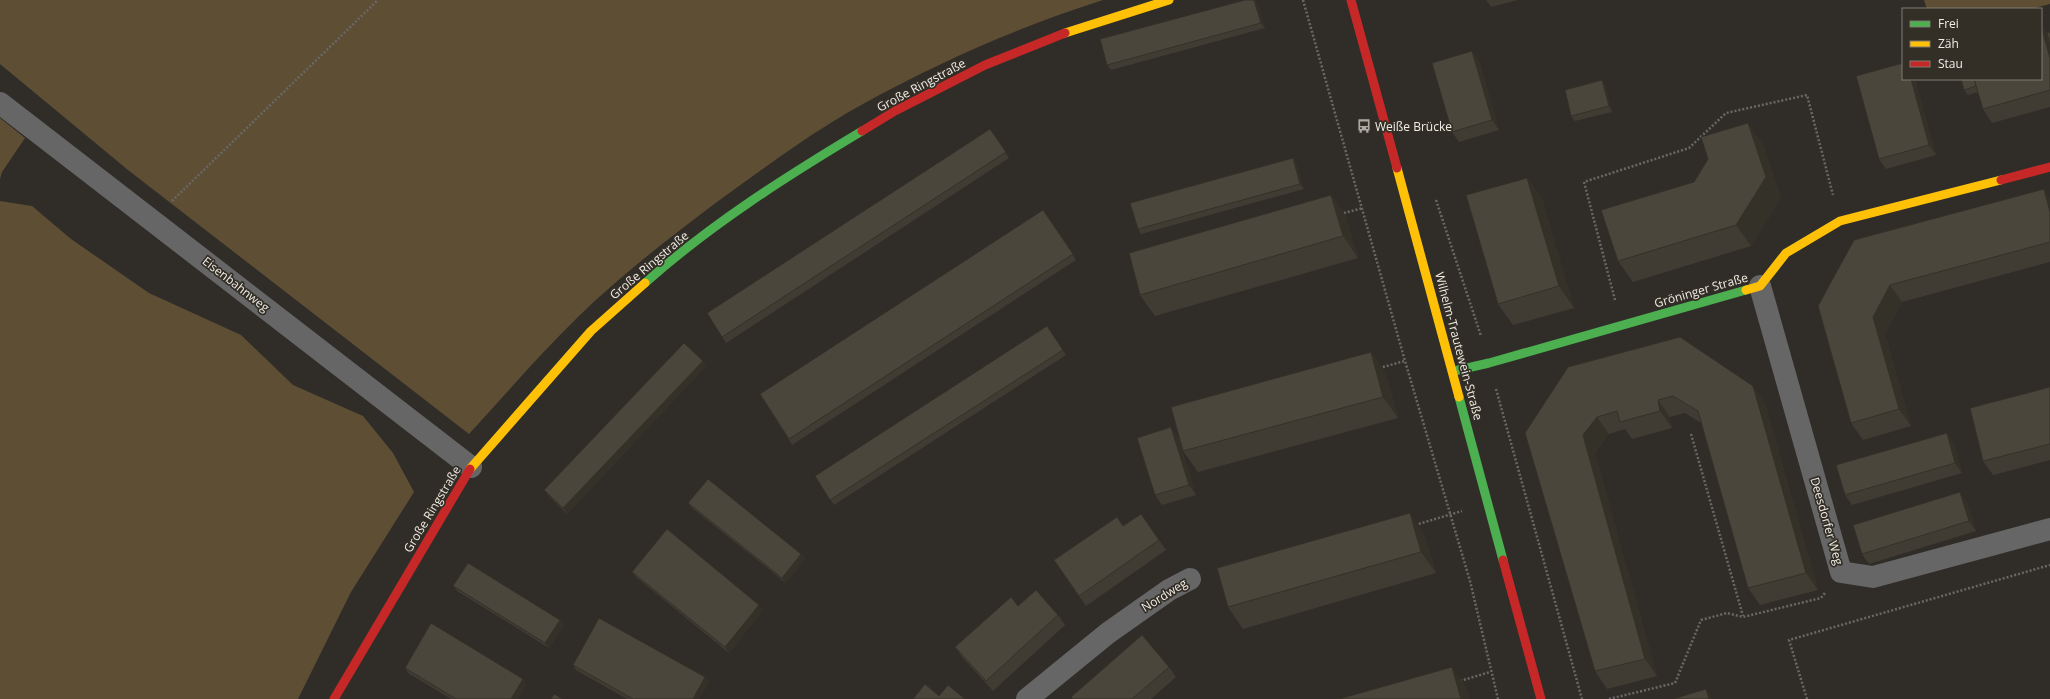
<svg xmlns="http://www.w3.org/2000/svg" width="2050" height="699" font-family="'Open Sans',sans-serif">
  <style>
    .green { fill: #5d4e34 }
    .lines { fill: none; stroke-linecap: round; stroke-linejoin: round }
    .path { stroke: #696867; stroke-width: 2.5; stroke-dasharray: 2 2; stroke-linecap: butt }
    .street { stroke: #666667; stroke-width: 22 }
    .fast { stroke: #4caf50; stroke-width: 9 }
    .slow { stroke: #ffc107; stroke-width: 9 }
    .jam { stroke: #c62828; stroke-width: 9 }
    .wall { fill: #403c33 }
    .shaded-wall { fill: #343129 }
    .building { fill: #4b463b; stroke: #343129 }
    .labels { text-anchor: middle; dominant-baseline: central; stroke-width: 3.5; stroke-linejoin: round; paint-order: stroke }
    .street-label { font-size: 12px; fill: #f0ede7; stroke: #332e26 }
    .poi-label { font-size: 12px; fill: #f0ede7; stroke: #332e26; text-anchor: start }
  </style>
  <rect width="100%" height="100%" fill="#302d29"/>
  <!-- green -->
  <g class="green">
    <path d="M 0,0 L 1103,0 C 1021,26 939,62 863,104 C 812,132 764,168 717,202 C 669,238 621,275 578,317 C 540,354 505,395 469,434 L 128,170 L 0,64 Z"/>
    <path d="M 1924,0 L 2050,0 L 2050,4 L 2031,9 L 1927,9 Z"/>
    <path d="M 0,118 L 25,138 L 2,172 L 0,179 Z"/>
    <path d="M 0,201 L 32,206 L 71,239 L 149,293 L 241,335 L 293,385 L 363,416 L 393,453 L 414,492 L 351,592 L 298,699 L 0,699 Z"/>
  </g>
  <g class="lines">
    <!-- path -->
    <g class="path">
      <path d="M 1303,0 L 1405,361 L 1470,581 L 1498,699"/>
      <path d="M 1436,200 L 1481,336"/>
      <path d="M 172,201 L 378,0"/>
      <path d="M 1340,214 L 1363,208"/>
      <path d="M 1615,300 L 1584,182 L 1689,148 L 1726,113 L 1807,95 L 1833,195"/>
      <path d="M 1379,368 L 1405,361"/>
      <path d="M 1496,389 L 1582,699"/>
      <path d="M 1691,434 L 1743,616"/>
      <path d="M 1415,525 L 1462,511"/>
      <path d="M 1460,681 L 1490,672"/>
      <path d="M 1609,699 L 1675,683 L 1701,620 L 1727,613 L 1743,617 L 1821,598 L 1825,593"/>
      <path d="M 1807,699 L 1789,640 L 2050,565"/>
    </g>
    <!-- street -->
    <g class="street">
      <path d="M 0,103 L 471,467"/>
      <path d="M 1760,286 L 1841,572 L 1873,577 L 2050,529"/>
      <path d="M 1027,699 L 1108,633 L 1169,590 L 1190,579"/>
    </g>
    <!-- fast -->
    <g class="fast">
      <path d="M 645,283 C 711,224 787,176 862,131"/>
      <path d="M 1454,371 L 1489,363 L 1746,290"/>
      <path d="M 1459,397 L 1503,560"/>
    </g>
    <!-- slow -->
    <g class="slow">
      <path d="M 1065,33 L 1169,0"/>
      <path d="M 1397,168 L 1459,397"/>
      <path d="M 1746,290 L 1760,286 L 1786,253 L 1840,221 L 2001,180"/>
      <path d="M 470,469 L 591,331 L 645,283"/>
    </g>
    <!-- jam -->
    <g class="jam">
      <path d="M 1351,0 L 1397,168"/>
      <path d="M 862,131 L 895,111 L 985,65 L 1065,33"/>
      <path d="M 2001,180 L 2050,167"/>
      <path d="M 1503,560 L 1541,699"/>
      <path d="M 334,699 L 470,469"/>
    </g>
  </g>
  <!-- wall -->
  <g class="wall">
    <path d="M 1245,0 L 1255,0 L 1257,3 L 1265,28 L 1111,70 L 1107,65 Z"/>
    <path d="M 1486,0 L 1518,0 L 1491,7 Z"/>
    <path d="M 2041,25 L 2047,33 L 2050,32 L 2050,107 L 1992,123 L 1983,109 L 1978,92 L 1968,95 L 1964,90 L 1961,79 L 2041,79 Z"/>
    <path d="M 1479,61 L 1499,130 L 1459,142 L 1452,132 Z"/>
    <path d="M 1903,79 L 1915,79 L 1936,155 L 1886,169 L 1879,159 Z"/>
    <path d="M 1605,85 L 1612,112 L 1575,121 L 1571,116 Z"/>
    <path d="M 990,129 L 1009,158 L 726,343 L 722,337 Z"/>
    <path d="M 1763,144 L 1781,198 L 1751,246 L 1633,282 L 1618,261 L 1694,182 Z"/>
    <path d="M 1293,158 L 1296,164 L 1304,189 L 1141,234 L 1138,229 Z"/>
    <path d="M 1527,178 L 1542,199 L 1574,308 L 1513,325 L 1498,304 Z"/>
    <path d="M 1331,195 L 1346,216 L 1358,258 L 1155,316 L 1140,295 Z"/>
    <path d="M 2050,198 L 2050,262 L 1902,302 L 1885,334 L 1911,426 L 1863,440 L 1851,423 L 1818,306 Z"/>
    <path d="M 1043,210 L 1076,260 L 792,445 L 760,394 Z"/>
    <path d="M 1047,326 L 1066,355 L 834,505 L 815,476 Z"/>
    <path d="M 1371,352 L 1386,374 L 1398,418 L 1198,472 L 1183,451 Z"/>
    <path d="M 706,366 L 567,514 L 548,495 L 544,490 Z"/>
    <path d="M 1568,367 L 1765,403 L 1818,590 L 1760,605 L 1748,588 L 1701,423 L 1685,413 L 1670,417 L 1672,428 L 1632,439 L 1625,429 L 1609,434 L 1595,453 L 1657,676 L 1607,689 L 1595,671 Z"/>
    <path d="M 2050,387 L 2050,460 L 1993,475 L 1983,461 Z"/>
    <path d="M 1178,437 L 1196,495 L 1162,505 L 1155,495 Z"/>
    <path d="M 1954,443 L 1962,473 L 1852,505 L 1845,495 Z"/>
    <path d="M 1967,502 L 1976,531 L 1869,564 L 1862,554 Z"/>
    <path d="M 688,503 L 801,554 L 805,559 L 786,583 L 692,508 Z"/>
    <path d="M 1141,514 L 1166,550 L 1086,606 L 1054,560 L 1123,526 Z"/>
    <path d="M 1424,534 L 1436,573 L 1243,629 L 1228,607 Z"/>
    <path d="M 632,572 L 763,610 L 729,653 L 636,577 Z"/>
    <path d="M 453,586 L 560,620 L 564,625 L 549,648 L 457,591 Z"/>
    <path d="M 1018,606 L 1058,615 L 1065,625 L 993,691 L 962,657 L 955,647 Z"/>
    <path d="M 573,665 L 709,682 L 699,699 L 627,699 L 576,670 Z"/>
    <path d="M 1169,667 L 1176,677 L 1151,699 L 1072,699 Z"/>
    <path d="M 405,668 L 527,684 L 518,699 L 451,699 L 408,673 Z"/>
  </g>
  <!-- shaded-wall -->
  <g class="shaded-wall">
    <path d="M 1254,0 L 1255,0 L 1257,3 L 1265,28 L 1261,23 Z"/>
    <path d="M 2041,25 L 2050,38 L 2050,58 L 2041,26 Z"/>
    <path d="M 1472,51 L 1479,61 L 1499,130 L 1492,120 Z"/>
    <path d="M 1911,79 L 1915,79 L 1936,155 L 1929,145 Z"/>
    <path d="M 1602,80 L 1605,85 L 1612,112 L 1609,106 Z"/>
    <path d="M 1748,123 L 1763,144 L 1781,198 L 1751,246 L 1736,225 Z"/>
    <path d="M 1293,158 L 1296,164 L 1304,189 L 1300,184 Z"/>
    <path d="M 1527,178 L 1542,199 L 1574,308 L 1559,286 Z"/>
    <path d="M 2044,189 L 2050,198 L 2050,212 Z"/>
    <path d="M 1331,195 L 1346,216 L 1358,258 L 1343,236 Z"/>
    <path d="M 1890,285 L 1902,302 L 1885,334 L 1911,426 L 1899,409 L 1873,317 Z"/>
    <path d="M 1371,352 L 1386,374 L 1398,418 L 1383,397 Z"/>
    <path d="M 703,361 L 706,366 L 567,514 L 563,508 Z"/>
    <path d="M 1753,386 L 1765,403 L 1818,590 L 1806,573 Z"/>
    <path d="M 1658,400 L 1670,417 L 1672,428 L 1660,411 Z"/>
    <path d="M 1597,417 L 1609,434 L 1595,453 L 1657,676 L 1645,659 L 1583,435 Z"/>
    <path d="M 1171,427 L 1178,437 L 1196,495 L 1189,485 Z"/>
    <path d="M 1947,433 L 1954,443 L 1962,473 L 1955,463 Z"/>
    <path d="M 1960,492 L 1967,502 L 1976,531 L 1969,521 Z"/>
    <path d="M 1410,513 L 1424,534 L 1436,573 L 1421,552 Z"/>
    <path d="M 801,554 L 805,559 L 786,583 L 782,578 Z"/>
    <path d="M 759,605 L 763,610 L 729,653 L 725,647 Z"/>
    <path d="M 560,620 L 564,625 L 549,648 L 545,643 Z"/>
    <path d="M 1452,667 L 1467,688 L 1470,699 L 1461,699 Z"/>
    <path d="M 705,677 L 709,682 L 699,699 L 693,699 Z"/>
    <path d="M 523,679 L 527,684 L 518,699 L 511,699 Z"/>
    <path d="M 1706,689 L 1713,699 L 1709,699 Z"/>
  </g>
  <!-- building -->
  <g class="building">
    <path d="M 1245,0 L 1254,0 L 1261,23 L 1107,65 L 1100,39 Z"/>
    <path d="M 2041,26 L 2050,58 L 2050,90 L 1983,109 L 1974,79 L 2041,79 Z"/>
    <path d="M 2050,32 L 2050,45 L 2047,33 Z"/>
    <path d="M 1472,51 L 1492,120 L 1452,132 L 1432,63 Z"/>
    <path d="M 1903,63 L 1903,79 L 1911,79 L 1929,145 L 1879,159 L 1856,76 Z"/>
    <path d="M 1961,79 L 1974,79 L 1976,86 L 1964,90 Z"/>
    <path d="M 1602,80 L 1609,106 L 1571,116 L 1565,90 Z"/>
    <path d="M 1748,123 L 1766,177 L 1736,225 L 1618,261 L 1601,210 L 1694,182 L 1708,159 L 1701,137 Z"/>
    <path d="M 990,129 L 1006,152 L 722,337 L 707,313 Z"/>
    <path d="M 1293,158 L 1300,184 L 1138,229 L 1130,203 Z"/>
    <path d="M 1527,178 L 1559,286 L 1498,304 L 1466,195 Z"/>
    <path d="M 2044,189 L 2050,212 L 2050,242 L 1890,285 L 1873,317 L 1899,409 L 1851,423 L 1818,306 L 1854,240 Z"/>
    <path d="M 1331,195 L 1343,236 L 1140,295 L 1129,253 Z"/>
    <path d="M 1043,210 L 1073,254 L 789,439 L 760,394 Z"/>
    <path d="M 1047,326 L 1063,350 L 830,500 L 815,476 Z"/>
    <path d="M 1680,337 L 1753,386 L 1806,573 L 1748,588 L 1698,411 L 1673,396 L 1658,400 L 1660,411 L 1620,422 L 1617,411 L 1597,417 L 1583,435 L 1645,659 L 1595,671 L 1525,433 L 1568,367 Z"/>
    <path d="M 684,343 L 703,361 L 563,508 L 544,490 Z"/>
    <path d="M 1371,352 L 1383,397 L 1183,451 L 1171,407 Z"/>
    <path d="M 2050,387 L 2050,444 L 1983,461 L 1970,408 Z"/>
    <path d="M 1171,427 L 1189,485 L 1155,495 L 1137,438 Z"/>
    <path d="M 1947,433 L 1955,463 L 1845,495 L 1836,465 Z"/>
    <path d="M 708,479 L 801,554 L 782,578 L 688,503 Z"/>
    <path d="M 1960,492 L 1969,521 L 1862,554 L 1853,525 Z"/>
    <path d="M 1410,513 L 1421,552 L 1228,607 L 1217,568 Z"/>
    <path d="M 1141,514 L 1159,540 L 1079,596 L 1054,560 L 1117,517 L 1123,526 Z"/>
    <path d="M 667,529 L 759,605 L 725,647 L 632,572 Z"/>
    <path d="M 468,563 L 560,620 L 545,643 L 453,586 Z"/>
    <path d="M 1036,590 L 1058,615 L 986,681 L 955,647 L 1011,597 L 1018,606 Z"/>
    <path d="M 599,618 L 705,677 L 693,699 L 633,699 L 573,665 Z"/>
    <path d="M 431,623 L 523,679 L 511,699 L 456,699 L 405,668 Z"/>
    <path d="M 1142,635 L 1169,667 L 1132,699 L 1073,699 L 1071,697 Z"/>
    <path d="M 1452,667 L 1461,699 L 1339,699 Z"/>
    <path d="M 925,684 L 939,696 L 948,685 L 965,699 L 913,699 Z"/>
    <path d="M 1706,689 L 1709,699 L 1673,699 Z"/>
    <path d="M 554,694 L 563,699 L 551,699 Z"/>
  </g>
  <!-- icons -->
  <defs>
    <symbol id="bus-bare" viewBox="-9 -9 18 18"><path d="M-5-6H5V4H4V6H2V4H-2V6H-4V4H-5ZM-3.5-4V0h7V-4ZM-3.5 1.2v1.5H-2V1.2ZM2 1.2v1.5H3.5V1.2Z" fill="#adaaa4" stroke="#332e26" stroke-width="2.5" paint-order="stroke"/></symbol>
  </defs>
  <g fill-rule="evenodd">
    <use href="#bus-bare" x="1354" y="116" width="20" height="20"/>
  </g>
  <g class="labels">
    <!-- street labels -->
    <g class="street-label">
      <text transform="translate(921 85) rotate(-28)">Große Ringstraße</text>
      <text transform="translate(649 265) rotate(-40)">Große Ringstraße</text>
      <text transform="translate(236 284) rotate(38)">Eisenbahnweg</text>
      <text transform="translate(1701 290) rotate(-16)">Gröninger Straße</text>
      <text transform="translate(1459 346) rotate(75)">Wilhelm-Trautewein-Straße</text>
      <text transform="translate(432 509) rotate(-59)">Große Ringstraße</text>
      <text transform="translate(1827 521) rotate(74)">Deesdorfer Weg</text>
      <text transform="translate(1164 595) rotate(-32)">Nordweg</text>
    </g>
    <!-- poi labels -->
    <g class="poi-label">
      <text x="1375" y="126">Weiße Brücke</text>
    </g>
  </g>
  <!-- legend -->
  <rect x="1902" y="8" width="140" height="72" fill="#332e26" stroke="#7f7a73"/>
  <rect x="1910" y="21" width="20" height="6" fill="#4caf50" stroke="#7f7a73"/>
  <text x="1938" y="28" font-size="12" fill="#f0ede7">Frei</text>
  <rect x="1910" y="41" width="20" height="6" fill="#ffc107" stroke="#7f7a73"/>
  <text x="1938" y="48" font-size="12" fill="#f0ede7">Zäh</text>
  <rect x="1910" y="61" width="20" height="6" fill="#c62828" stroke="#7f7a73"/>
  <text x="1938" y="68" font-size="12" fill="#f0ede7">Stau</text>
</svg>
